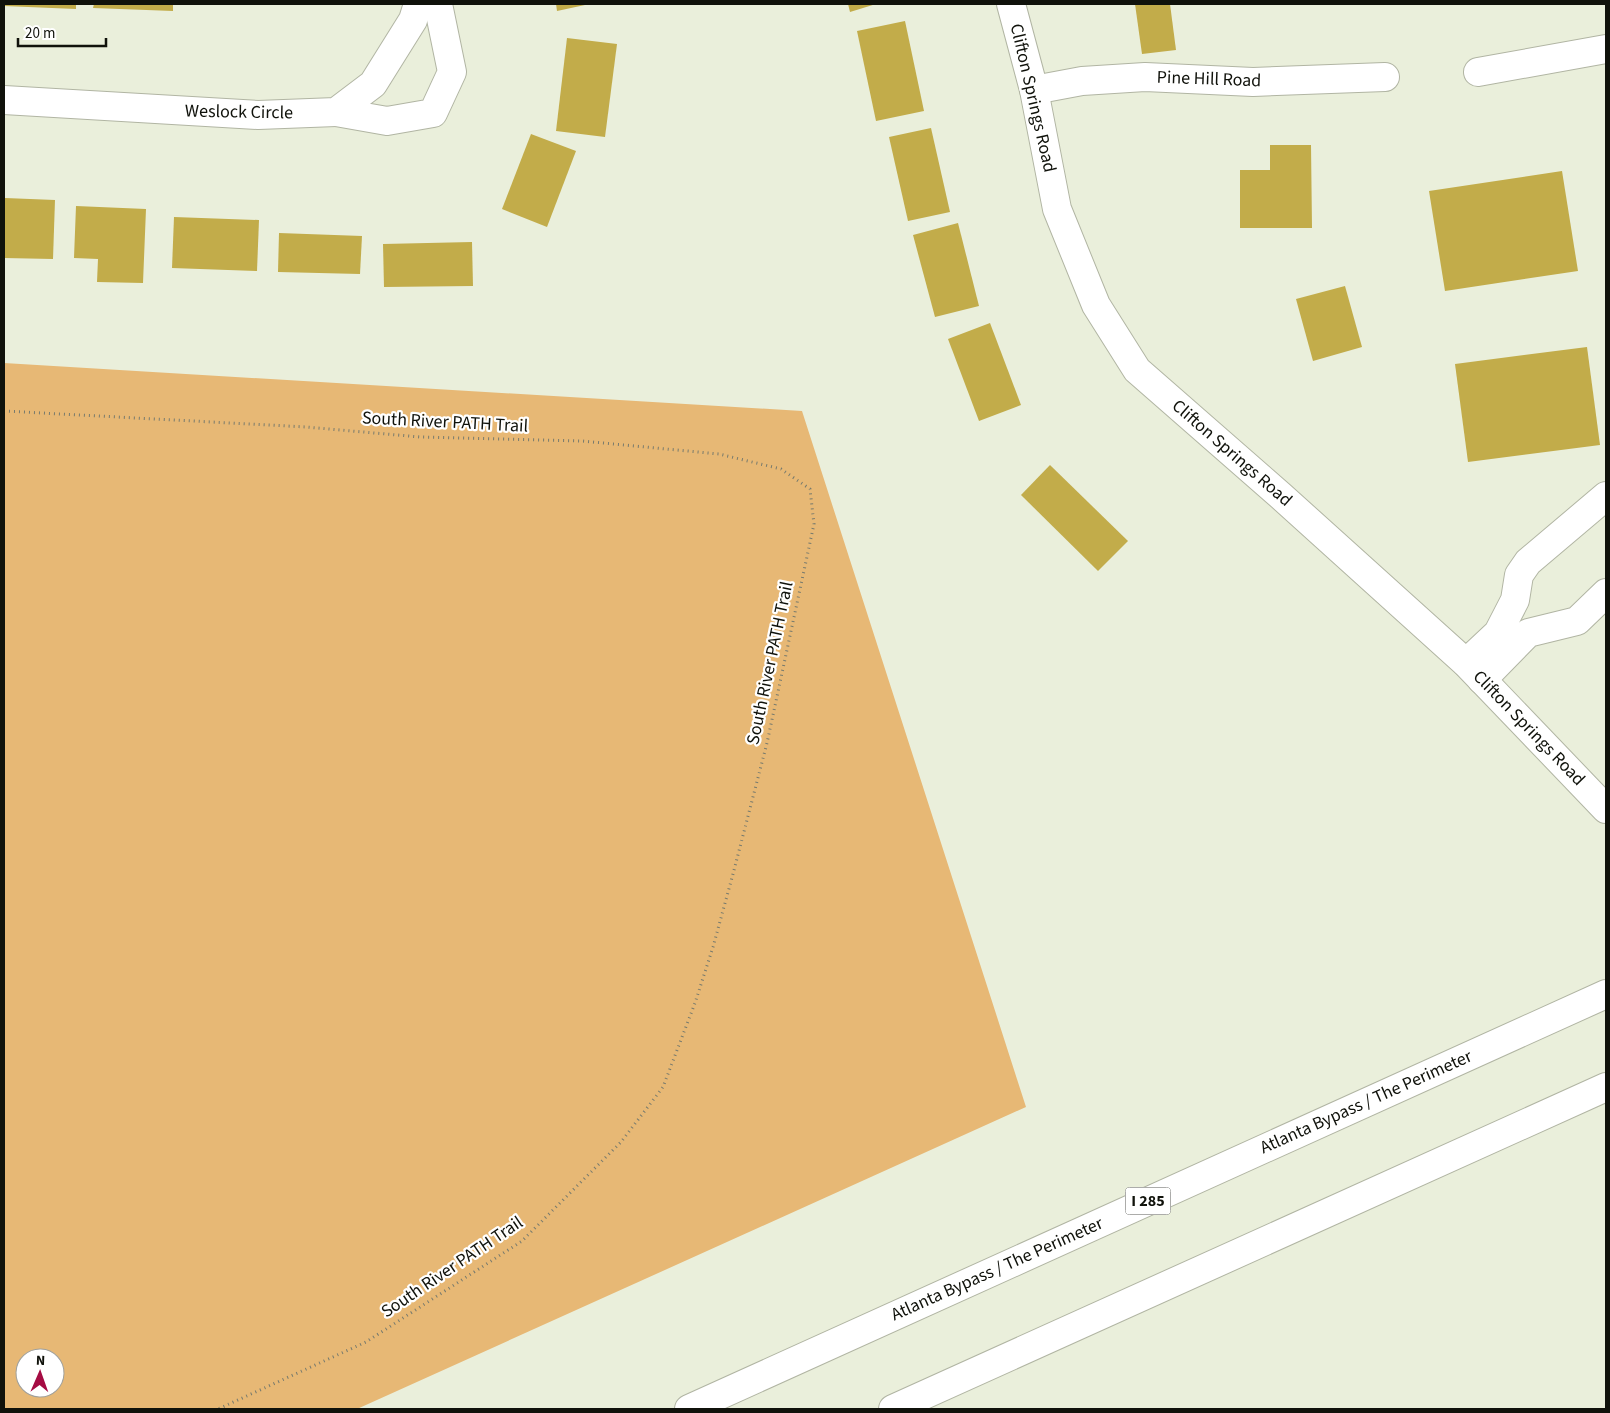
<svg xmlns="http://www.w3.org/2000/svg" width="1610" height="1413" font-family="'Source Sans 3',sans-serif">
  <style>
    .green { fill: #e7b875; fill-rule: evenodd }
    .building { fill: #c2ac4a }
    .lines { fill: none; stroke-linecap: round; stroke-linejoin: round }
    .minor-casing { stroke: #b1b5a3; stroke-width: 30 }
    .highway-casing { stroke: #b1b5a3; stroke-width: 30 }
    .path { stroke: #777a6d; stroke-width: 3; stroke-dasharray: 1 4; stroke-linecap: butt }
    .minor { stroke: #fff; stroke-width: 28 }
    .highway { stroke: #fff; stroke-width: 28 }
    .labels { text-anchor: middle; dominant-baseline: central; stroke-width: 4.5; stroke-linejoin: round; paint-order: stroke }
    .shield { fill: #fff; stroke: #585954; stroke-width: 1 }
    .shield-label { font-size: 16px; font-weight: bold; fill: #10120b }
    .street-label { font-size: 18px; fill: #10120b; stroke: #fff }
  </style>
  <rect width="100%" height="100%" fill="#eaefdb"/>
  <!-- green -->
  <path class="green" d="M 4,363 L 802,411 L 1026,1107 L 357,1409 L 4,1409 ZM 25,1358 L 55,1358 L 55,1388 L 25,1388 Z"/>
  <!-- building -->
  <g class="building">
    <path d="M 4,4 L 76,4 L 76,9 L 4,6 Z"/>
    <path d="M 94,4 L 173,4 L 173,11 L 93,8 Z"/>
    <path d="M 556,4 L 585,4 L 585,5 L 557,11 Z"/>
    <path d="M 848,4 L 876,4 L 850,12 Z"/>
    <path d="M 1135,4 L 1170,4 L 1176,50 L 1142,54 Z"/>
    <path d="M 905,21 L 924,111 L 876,121 L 857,31 Z"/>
    <path d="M 567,38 L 617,44 L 605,137 L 556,131 Z"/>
    <path d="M 931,128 L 950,212 L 908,221 L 889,137 Z"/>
    <path d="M 531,134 L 576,151 L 547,227 L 502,209 Z"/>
    <path d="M 1270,145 L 1311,145 L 1312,228 L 1240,228 L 1240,170 L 1270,170 Z"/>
    <path d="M 1562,171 L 1578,271 L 1445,291 L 1429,191 Z"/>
    <path d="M 5,198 L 55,200 L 53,259 L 4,258 Z"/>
    <path d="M 76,206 L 146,209 L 143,283 L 97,282 L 98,259 L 74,258 Z"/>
    <path d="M 174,217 L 259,220 L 257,271 L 172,268 Z"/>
    <path d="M 958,223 L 979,306 L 935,317 L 913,235 Z"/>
    <path d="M 279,233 L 362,236 L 360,274 L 278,272 Z"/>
    <path d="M 472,242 L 473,286 L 384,287 L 383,244 Z"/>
    <path d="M 1345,286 L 1362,347 L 1313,361 L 1296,299 Z"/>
    <path d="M 990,323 L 1021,405 L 979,421 L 948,339 Z"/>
    <path d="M 1587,347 L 1600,445 L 1468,462 L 1455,364 Z"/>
    <path d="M 1050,465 L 1128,541 L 1098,571 L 1021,495 Z"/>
  </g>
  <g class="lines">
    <defs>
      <g id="minor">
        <path d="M 1011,4 L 1034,90 L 1057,209 L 1096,305 L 1137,370 L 1281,496 L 1466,663 L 1606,809"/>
        <path d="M 1478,72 L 1606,49"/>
        <path d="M 1034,90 L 1082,81 L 1145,77 L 1253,82 L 1385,77"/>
        <path d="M 4,100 L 258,115 L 336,112 L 373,84 L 413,20 L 418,4"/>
        <path d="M 336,112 L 387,121 L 433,113 L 452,72 L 438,4"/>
        <path d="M 1466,663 L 1498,633 L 1515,600 L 1519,575 L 1528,562 L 1606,496"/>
        <path d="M 1482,680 L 1528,633 L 1577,621 L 1606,593"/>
      </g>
      <g id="highway">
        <path d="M 689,1409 L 1606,994"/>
        <path d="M 893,1409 L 1606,1087"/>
      </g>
    </defs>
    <!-- minor casing -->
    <use href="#minor" class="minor-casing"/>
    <!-- highway casing -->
    <use href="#highway" class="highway-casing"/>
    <!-- path -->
    <path class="path" d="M 4,411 L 306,427 L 420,437 L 582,441 L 719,454 L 781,469 L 810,489 L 814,524 L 767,743 L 733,874 L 713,947 L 695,1003 L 663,1087 L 621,1142 L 522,1241 L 366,1342 L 218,1409"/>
    <!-- minor -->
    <use href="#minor" class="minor"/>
    <!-- highway -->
    <use href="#highway" class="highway"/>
  </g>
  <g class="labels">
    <!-- shield labels -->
    <rect class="shield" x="1125.5" y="1187.5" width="45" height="27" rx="4"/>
    <g class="shield-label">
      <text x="1148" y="1201">I 285</text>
    </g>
    <!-- street labels -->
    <g class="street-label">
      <text transform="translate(1209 79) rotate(2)">Pine Hill Road</text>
      <text transform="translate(1033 98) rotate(77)">Clifton Springs Road</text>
      <text transform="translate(239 112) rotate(1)">Weslock Circle</text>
      <text transform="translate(445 422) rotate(3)">South River PATH Trail</text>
      <text transform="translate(1232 453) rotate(41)">Clifton Springs Road</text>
      <text transform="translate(770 663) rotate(-78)">South River PATH Trail</text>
      <text transform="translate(1529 728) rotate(46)">Clifton Springs Road</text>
      <text transform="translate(1366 1102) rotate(-24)">Atlanta Bypass / The Perimeter</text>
      <text transform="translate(452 1267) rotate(-34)">South River PATH Trail</text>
      <text transform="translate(997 1269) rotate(-24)">Atlanta Bypass / The Perimeter</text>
    </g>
  </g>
  <!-- border -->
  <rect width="1610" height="1413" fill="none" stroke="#10120b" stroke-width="10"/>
  <!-- north arrow -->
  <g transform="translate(40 1373) rotate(2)"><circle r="24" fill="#ffffff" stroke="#9fa09d"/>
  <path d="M0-4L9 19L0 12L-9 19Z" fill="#a50c43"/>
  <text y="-8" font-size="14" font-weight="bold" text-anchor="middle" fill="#10120b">N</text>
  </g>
  <!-- scale -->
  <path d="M18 38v8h88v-8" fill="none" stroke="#10120b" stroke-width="2.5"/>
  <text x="25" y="38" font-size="15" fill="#10120b" stroke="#ffffff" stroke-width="4" paint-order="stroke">20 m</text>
</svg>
